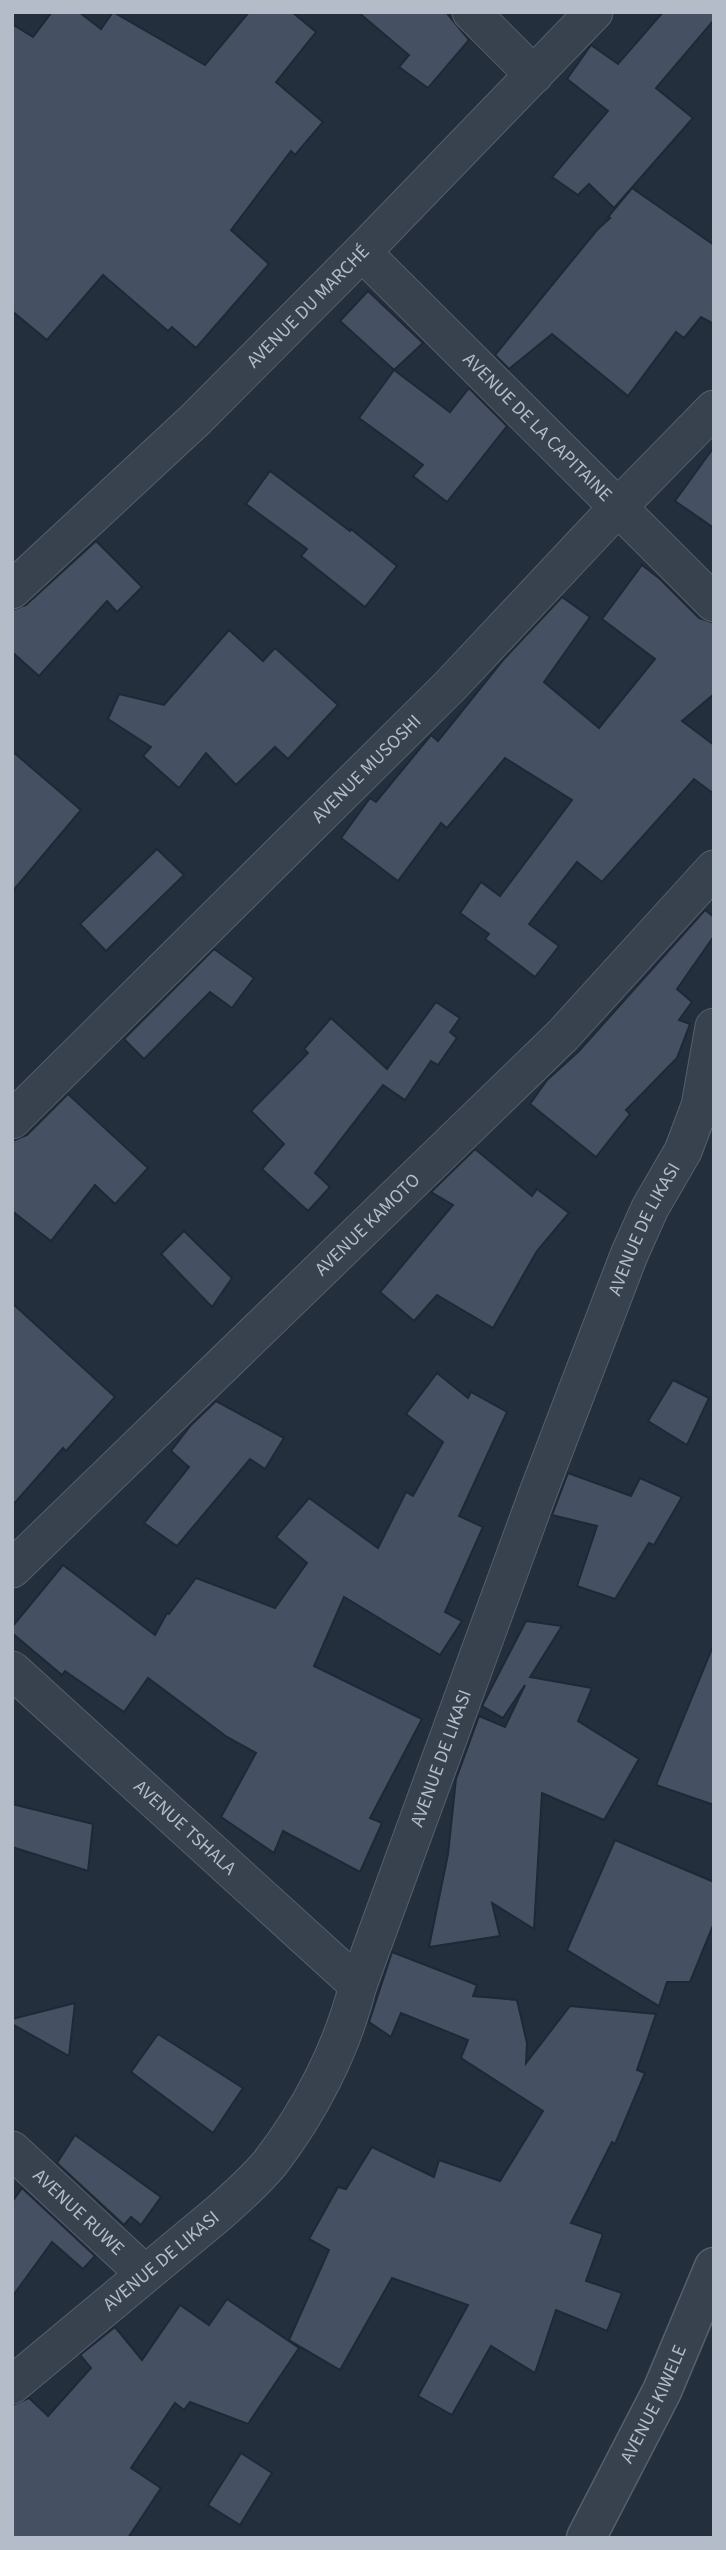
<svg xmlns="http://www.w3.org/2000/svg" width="726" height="2550" font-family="'Source Sans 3',sans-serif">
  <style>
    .building { fill: #455162; stroke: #1f2835; stroke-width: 2 }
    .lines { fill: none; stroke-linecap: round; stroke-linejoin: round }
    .minor-casing { stroke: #565f6c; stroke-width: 39 }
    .tertiary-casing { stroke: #565f6c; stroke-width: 41 }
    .minor { stroke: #38414e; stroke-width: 37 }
    .tertiary { stroke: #38414e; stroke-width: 38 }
    .labels { text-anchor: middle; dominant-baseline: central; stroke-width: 5; stroke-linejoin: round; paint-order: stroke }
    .street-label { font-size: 19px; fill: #b4bcc9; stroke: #1d2633 }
  </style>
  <rect width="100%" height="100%" fill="#242f3e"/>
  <!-- building -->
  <g class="building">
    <path d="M 52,12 L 79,12 L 101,29 L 113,12 L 205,65 L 249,12 L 292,12 L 316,32 L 276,82 L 323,122 L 295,155 L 291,151 L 231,230 L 269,264 L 196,348 L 172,327 L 168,331 L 103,275 L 47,340 L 12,311 L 12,24 L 33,37 Z"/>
    <path d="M 358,12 L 446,12 L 469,40 L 428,88 L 399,67 L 409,55 Z"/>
    <path d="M 663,12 L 714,12 L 714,20 L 656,88 L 693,118 L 614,208 L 589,184 L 578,195 L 552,177 L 608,111 L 567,79 L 591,45 L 618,64 Z"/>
    <path d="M 632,188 L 714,245 L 714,324 L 701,317 L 684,338 L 676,332 L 628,396 L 552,334 L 509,369 L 495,355 L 597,230 L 610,218 L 608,217 Z"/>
    <path d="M 368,291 L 423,343 L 394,370 L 340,321 Z"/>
    <path d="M 394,370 L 450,412 L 469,388 L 507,426 L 447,502 L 413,476 L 423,465 L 359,418 Z"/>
    <path d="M 714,447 L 714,528 L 675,501 Z"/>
    <path d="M 270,471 L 350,531 L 351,529 L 397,566 L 365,607 L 301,556 L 307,549 L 246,504 Z"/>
    <path d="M 96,541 L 142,587 L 117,612 L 107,601 L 39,676 L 12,652 L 12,610 L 26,605 Z"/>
    <path d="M 642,565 L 660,579 L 699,618 L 714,623 L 714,694 L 682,721 L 714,745 L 714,794 L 694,779 L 602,882 L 577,862 L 529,924 L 559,946 L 535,977 L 485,939 L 489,934 L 460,913 L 481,882 L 500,896 L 572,800 L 505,758 L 447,828 L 441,823 L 398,881 L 341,838 L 370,798 L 376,802 L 431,735 L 438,741 L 503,660 L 562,597 L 590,617 L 544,682 L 599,728 L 655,659 L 602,619 Z"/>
    <path d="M 229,630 L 263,661 L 275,648 L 338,705 L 288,759 L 275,747 L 236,785 L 206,753 L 179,788 L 143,756 L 151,747 L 108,719 L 119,694 L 164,705 Z"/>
    <path d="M 12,751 L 81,810 L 12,892 Z"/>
    <path d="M 157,849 L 184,875 L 106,951 L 80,924 Z"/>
    <path d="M 705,910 L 714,917 L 714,936 L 677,989 L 692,1002 L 679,1020 L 690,1024 L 677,1058 L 626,1110 L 630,1114 L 596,1157 L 530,1104 L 547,1080 L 579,1051 Z"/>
    <path d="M 214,949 L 254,978 L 232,1008 L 210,992 L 144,1059 L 124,1039 Z"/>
    <path d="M 436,1002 L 460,1018 L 450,1032 L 457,1038 L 438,1065 L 431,1061 L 405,1100 L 383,1085 L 315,1173 L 330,1187 L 308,1211 L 262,1169 L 284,1144 L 251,1111 L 308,1053 L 304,1049 L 331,1018 L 387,1069 Z"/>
    <path d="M 68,1094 L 148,1168 L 115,1204 L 95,1185 L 51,1241 L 12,1211 L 12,1141 L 27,1135 Z"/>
    <path d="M 475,1149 L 532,1196 L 537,1189 L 569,1213 L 537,1251 L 493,1328 L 437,1295 L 414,1321 L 380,1292 L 453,1205 L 431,1192 Z"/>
    <path d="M 184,1231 L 232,1278 L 212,1307 L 161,1254 Z"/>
    <path d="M 12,1303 L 115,1397 L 66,1451 L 63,1448 L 12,1506 Z"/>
    <path d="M 437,1373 L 468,1398 L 471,1392 L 507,1412 L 459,1516 L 483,1527 L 445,1612 L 462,1621 L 440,1655 L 344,1597 L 314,1666 L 422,1719 L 370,1818 L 382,1823 L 360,1872 L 283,1831 L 274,1853 L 221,1817 L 256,1753 L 227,1737 L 148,1678 L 124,1712 L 65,1671 L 62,1675 L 12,1633 L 12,1627 L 63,1565 L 155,1635 L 167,1613 L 169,1614 L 196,1578 L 275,1608 L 307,1563 L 276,1537 L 309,1498 L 378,1548 L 406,1492 L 413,1496 L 443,1442 L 406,1414 Z"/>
    <path d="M 673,1380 L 709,1398 L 687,1445 L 648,1421 Z"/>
    <path d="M 216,1401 L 284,1438 L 265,1469 L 250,1459 L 177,1546 L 144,1523 L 189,1467 L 171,1451 L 191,1425 Z"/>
    <path d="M 568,1473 L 631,1496 L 640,1478 L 682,1497 L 654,1545 L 649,1543 L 615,1599 L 577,1586 L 597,1526 L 552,1515 Z"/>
    <path d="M 526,1621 L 562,1626 L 530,1677 L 592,1688 L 578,1721 L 639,1759 L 604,1820 L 542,1793 L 534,1929 L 492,1903 L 500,1936 L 429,1947 L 448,1854 L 456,1779 L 479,1716 L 505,1727 L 525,1685 L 503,1718 L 482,1706 Z"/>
    <path d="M 713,1646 L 714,1646 L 714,1805 L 656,1785 Z"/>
    <path d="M 12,1804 L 93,1824 L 88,1871 L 12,1847 Z"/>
    <path d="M 615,1840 L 714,1882 L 714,1923 L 690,1982 L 667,1982 L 659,2006 L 567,1950 Z"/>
    <path d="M 392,1952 L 477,1985 L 473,1996 L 517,2000 L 527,2043 L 526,2063 L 570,2006 L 656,2014 L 637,2070 L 645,2073 L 615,2144 L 612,2142 L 571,2223 L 603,2234 L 586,2281 L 622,2293 L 607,2331 L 556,2310 L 535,2373 L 491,2346 L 452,2415 L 418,2396 L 468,2305 L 392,2278 L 340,2370 L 289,2340 L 329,2250 L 309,2239 L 338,2187 L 346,2189 L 372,2147 L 434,2177 L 439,2160 L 500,2181 L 543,2111 L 461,2058 L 468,2040 L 401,2013 L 391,2037 L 369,2022 Z"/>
    <path d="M 75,2003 L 69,2056 L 12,2024 L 12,2019 Z"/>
    <path d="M 158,2034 L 243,2088 L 213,2133 L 131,2072 Z"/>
    <path d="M 75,2135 L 161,2197 L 141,2225 L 131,2217 L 124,2225 L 57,2163 Z"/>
    <path d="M 22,2188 L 95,2256 L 83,2269 L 52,2242 L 12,2297 L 12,2202 Z"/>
    <path d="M 227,2299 L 299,2348 L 248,2424 L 190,2402 L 184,2410 L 175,2403 L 131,2468 L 161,2488 L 128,2538 L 12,2538 L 12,2405 L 29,2398 L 48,2416 L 91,2368 L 80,2355 L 115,2327 L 142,2360 L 180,2305 L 209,2325 Z"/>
    <path d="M 241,2453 L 272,2473 L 240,2525 L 208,2505 Z"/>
  </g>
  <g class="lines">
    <defs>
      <g id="minor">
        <path d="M 471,12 L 534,75"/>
        <path id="s1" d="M 362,252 L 714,603"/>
        <path id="s2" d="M 12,590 L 196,419 L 362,252 L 594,12"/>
        <path id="s3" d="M 12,1120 L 450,686 L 618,507 L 714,409"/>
        <path id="s4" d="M 12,1569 L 563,1035 L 714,869"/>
        <path id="s5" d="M 12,1670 L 358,1985"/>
        <path id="s6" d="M 12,2150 L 144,2273"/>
        <path id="s7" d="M 12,2385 L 220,2212 C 237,2197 255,2181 270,2163 C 310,2111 342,2049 358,1985 L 539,1490 L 629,1255 L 650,1208 L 683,1151 L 700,1106 L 714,1027"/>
      </g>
      <g id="tertiary">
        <path id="s8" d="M 586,2538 L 662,2391 L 714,2267"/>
      </g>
    </defs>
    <!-- minor casing -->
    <use href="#minor" class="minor-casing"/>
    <!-- tertiary casing -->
    <use href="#tertiary" class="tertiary-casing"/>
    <!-- minor -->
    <use href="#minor" class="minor"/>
    <!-- tertiary -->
    <use href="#tertiary" class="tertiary"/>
  </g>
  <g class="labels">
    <!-- street labels -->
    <g class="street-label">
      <text stroke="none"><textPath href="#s2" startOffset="410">AVENUE DU MARCHÉ</textPath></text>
      <text stroke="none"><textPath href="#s1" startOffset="248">AVENUE DE LA CAPITAINE</textPath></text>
      <text stroke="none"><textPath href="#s3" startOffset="499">AVENUE MUSOSHI</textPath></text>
      <text stroke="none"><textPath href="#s4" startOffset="495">AVENUE KAMOTO</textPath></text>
      <text stroke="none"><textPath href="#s7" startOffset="1349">AVENUE DE LIKASI</textPath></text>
      <text stroke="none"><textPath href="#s7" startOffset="782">AVENUE DE LIKASI</textPath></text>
      <text stroke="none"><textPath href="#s5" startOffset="234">AVENUE TSHALA</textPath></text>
      <text stroke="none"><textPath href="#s6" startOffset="91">AVENUE RUWE</textPath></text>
      <text stroke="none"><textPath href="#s7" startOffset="194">AVENUE DE LIKASI</textPath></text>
      <text stroke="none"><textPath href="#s8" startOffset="150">AVENUE KIWELE</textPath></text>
    </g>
  </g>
  <!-- border -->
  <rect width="726" height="2550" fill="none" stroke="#b4bcc9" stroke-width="28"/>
</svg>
